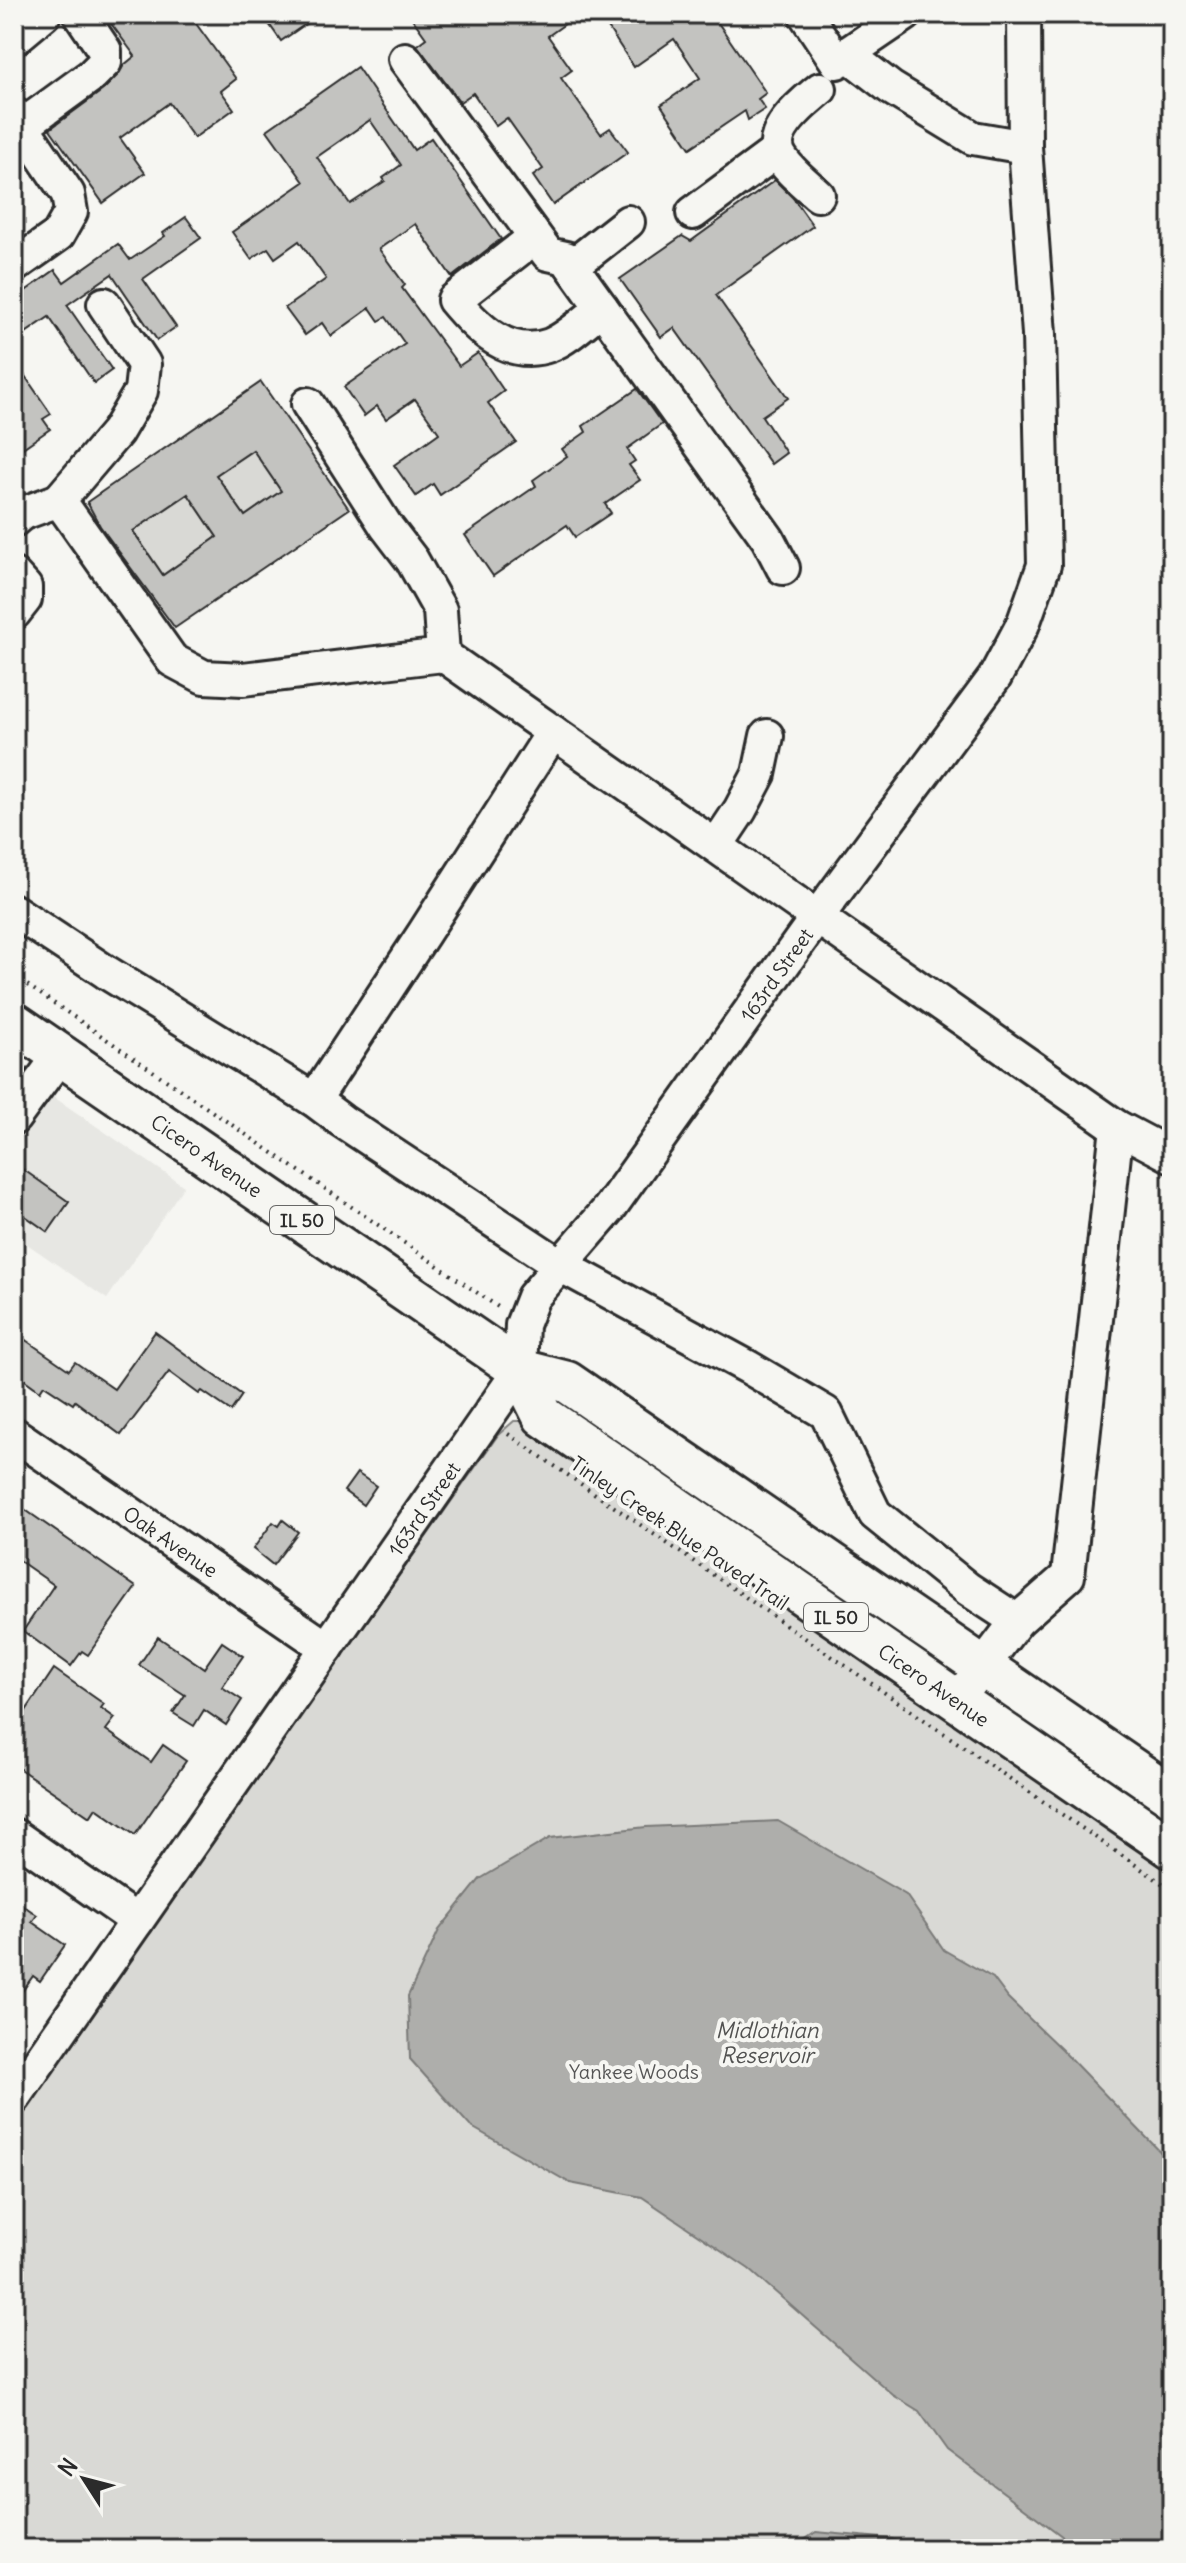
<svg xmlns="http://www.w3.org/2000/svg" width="1186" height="2563" font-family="Delius,sans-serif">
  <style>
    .built { fill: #e7e7e3 }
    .green { fill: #d9d9d5; stroke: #828280; stroke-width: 2 }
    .water { fill: #aeaeab; stroke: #7a7a78; stroke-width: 2 }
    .building { fill: #c3c3c0; stroke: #2b2b2b; stroke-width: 2; fill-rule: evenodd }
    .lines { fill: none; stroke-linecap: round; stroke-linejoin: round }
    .minor-casing { stroke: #2b2b2b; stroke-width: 38 }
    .major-casing { stroke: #2b2b2b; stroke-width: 46 }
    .path { stroke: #2b2b2b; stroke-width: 4; stroke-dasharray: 2 6; stroke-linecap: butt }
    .minor { stroke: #f6f6f2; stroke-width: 32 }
    .major { stroke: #f6f6f2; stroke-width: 40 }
    .labels { text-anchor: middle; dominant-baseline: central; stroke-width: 8; stroke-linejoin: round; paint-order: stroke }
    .shield { fill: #f6f6f2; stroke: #686867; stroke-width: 2 }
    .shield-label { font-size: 18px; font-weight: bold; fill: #2b2b2b }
    .street-label { font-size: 20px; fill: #2b2b2b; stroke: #f6f6f2 }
    .park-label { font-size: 20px; fill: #565656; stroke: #f6f6f2 }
    .water-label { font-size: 22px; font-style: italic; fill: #525251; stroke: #f6f6f2 }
  </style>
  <rect width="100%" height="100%" fill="#f6f6f2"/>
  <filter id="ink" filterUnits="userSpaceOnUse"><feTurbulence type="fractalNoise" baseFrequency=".0125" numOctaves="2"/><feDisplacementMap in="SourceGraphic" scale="16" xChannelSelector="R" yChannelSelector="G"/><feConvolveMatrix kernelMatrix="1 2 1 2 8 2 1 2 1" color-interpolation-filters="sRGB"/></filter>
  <g filter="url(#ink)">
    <!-- built -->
    <path class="built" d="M 14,1070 L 184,1186 L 107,1299 L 14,1235 Z"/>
    <!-- green -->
    <g class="green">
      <path d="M 253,450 L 281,491 L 245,516 L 216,475 Z"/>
      <path d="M 188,494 L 217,537 L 163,575 L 133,531 Z"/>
      <path d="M 514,1421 L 524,1421 L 1172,1860 L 1172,2549 L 14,2549 L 14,2122 L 498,1435 Z"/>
    </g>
    <!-- water -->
    <g class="water">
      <path d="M 778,1821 L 906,1895 L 944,1950 L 993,1978 L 1008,1998 L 1062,2050 L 1172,2164 L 1172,2549 L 1079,2549 L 947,2450 L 919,2411 L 893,2395 L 749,2269 L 642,2197 L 570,2183 L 470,2126 L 410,2059 L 408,1996 L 439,1930 L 480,1879 L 550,1838 L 646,1827 Z"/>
      <path d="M 816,2532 L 892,2539 L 912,2549 L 791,2549 Z"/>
    </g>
    <!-- building -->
    <g class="building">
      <path d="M 104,14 L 189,14 L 236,79 L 221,91 L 234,109 L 194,138 L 169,103 L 120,138 L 145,173 L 103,203 L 50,129 L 103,90 L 118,75 L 124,65 L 135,56 Z"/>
      <path d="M 262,14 L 320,14 L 281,41 Z"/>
      <path d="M 409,14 L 579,14 L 548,36 L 572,70 L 561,78 L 601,134 L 610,128 L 628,152 L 553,205 L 533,176 L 543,169 L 507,118 L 496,126 L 473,93 L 460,102 L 417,45 L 426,38 Z"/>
      <path d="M 599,14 L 712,14 L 766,93 L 758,99 L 765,109 L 748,120 L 745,111 L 690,148 L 661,105 L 700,78 L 674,39 L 634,67 Z"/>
      <path d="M 357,67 L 414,150 L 431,138 L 501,239 L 452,277 L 415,224 L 379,249 L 405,285 L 402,288 L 459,366 L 478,353 L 504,391 L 488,403 L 516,442 L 440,495 L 433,484 L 416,496 L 394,465 L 439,433 L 415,399 L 386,419 L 377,406 L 364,416 L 344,387 L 405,344 L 386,317 L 379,321 L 370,308 L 331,336 L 322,323 L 305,335 L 285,308 L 326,279 L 299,241 L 275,258 L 268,248 L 251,259 L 232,232 L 304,182 L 267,130 ZM 370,120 L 401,165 L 383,178 L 385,181 L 350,204 L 317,157 Z"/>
      <path d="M 775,180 L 793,198 L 813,226 L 716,295 L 788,398 L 762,416 L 786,453 L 771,464 L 674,328 L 661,337 L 620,279 L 682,236 L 691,241 Z"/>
      <path d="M 186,217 L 201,238 L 143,279 L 176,327 L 157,340 L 112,274 L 67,305 L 112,370 L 94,383 L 49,317 L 14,341 L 14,317 L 25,310 L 17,297 L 55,270 L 64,282 L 118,244 L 130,260 L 165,236 L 163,233 Z"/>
      <path d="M 14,360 L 51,414 L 43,419 L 50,429 L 14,454 Z"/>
      <path d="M 261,382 L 349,509 L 175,628 L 100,526 L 87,502 ZM 253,450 L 281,491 L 245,516 L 216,475 ZM 188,494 L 217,537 L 163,575 L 133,531 Z"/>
      <path d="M 637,389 L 662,424 L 627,449 L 635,461 L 629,465 L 640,480 L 605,504 L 611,513 L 575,537 L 567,525 L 493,576 L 465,535 L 536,486 L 533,480 L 567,456 L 562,449 L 586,432 L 583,426 Z"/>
      <path d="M 14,1163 L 69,1202 L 48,1232 L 14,1208 Z"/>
      <path d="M 14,1332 L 69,1370 L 75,1362 L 114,1389 L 155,1332 L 242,1395 L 231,1411 L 202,1391 L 199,1394 L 169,1372 L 121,1435 L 75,1401 L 73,1404 L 44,1385 L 40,1391 L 14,1372 Z"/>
      <path d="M 357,1473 L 376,1486 L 363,1505 L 344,1491 Z"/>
      <path d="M 14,1502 L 136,1587 L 88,1655 L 82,1651 L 71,1666 L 23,1631 L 54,1585 L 14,1557 Z"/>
      <path d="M 283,1520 L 298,1532 L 273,1565 L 253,1549 L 273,1522 L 279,1526 Z"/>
      <path d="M 158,1637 L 204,1668 L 222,1642 L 243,1656 L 222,1687 L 242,1700 L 226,1725 L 204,1710 L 194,1726 L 173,1713 L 185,1695 L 139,1665 Z"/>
      <path d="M 54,1669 L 104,1704 L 101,1708 L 115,1718 L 106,1730 L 151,1762 L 163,1745 L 186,1761 L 135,1835 L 96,1808 L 90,1817 L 14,1765 L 14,1713 L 21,1718 Z"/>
      <path d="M 14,1899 L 37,1915 L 32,1922 L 65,1945 L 40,1981 L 33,1976 L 14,2003 Z"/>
    </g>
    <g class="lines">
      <defs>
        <g id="minor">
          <path d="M 805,14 L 837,62"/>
          <path d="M 906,14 L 847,54 L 891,88 L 973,138 L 1025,147"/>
          <path d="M 14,39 L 44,14"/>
          <path d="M 405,59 L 548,254 L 566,258 L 768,539 L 783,568"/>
          <path d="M 14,114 L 68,194 L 71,212 L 58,235 L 14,266"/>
          <path d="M 22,126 L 92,75 L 105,62 L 105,51 L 80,14"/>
          <path d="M 818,195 C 805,183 787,170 779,154 C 768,130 805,102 820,89"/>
          <path d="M 693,213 L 777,151"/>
          <path d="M 535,237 L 454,300 C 478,329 509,360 550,345 C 568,338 586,320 602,308"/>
          <path d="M 572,266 L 628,222"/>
          <path d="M 308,404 L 386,526 L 412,560 L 440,610 L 443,655"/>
          <path d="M 59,500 L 117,432 L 141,391 L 144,364 L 104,304"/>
          <path d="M 14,520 L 21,514 L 59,500 L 172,660 L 204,677 L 243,679 L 443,655 L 1117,1127 L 1068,1576 L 1017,1621 L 958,1699"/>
          <path d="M 14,575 L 25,587 L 25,599 L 14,613"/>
          <path d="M 716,846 L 740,810 L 759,774 L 767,736"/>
          <path d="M 14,911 L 106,972 L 314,1100 L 342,1121 L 560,1265 L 748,1367 L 826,1413 L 875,1514 L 968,1589 L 1017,1621"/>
          <path d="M 314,1100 L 424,933 L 553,732"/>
          <path d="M 14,1118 L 61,1054"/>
          <path d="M 1117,1127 L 1172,1156"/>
          <path id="s1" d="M 14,1434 L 327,1648"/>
          <path d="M 14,1835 L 137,1921"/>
          <path id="s2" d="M 14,2098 L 520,1370 L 522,1325 L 533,1297 L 609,1209 L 817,917 L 995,677 L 1023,624 L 1044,565 L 1039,334 L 1025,147 L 1024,14"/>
        </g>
        <g id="major">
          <path id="s3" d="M 14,1023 L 520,1370 L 567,1382 L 1172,1796"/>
          <path id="s4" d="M 520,1370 L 543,1416 L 1172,1848"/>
        </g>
      </defs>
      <!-- minor casing -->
      <use href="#minor" class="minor-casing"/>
      <!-- major casing -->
      <use href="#major" class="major-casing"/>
      <!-- path -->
      <g class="path">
        <path d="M 14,976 L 501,1309"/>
        <path d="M 508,1434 L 1172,1890"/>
      </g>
      <!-- minor -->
      <use href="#minor" class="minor"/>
      <!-- major -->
      <use href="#major" class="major"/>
    </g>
  </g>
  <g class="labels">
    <!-- shield labels -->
    <g class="shield">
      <rect x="270" y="1206" width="64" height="28" rx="6"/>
      <rect x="804" y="1603" width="64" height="28" rx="6"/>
    </g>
    <g class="shield-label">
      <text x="302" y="1220">IL 50</text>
      <text x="836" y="1617">IL 50</text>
    </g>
    <!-- street labels -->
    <g class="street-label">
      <text stroke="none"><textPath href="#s2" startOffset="1366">163rd Street</textPath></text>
      <text stroke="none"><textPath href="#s3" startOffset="234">Cicero Avenue</textPath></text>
      <text stroke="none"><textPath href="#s2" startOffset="718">163rd Street</textPath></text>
      <text transform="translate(680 1533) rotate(34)">Tinley Creek Blue Paved Trail</text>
      <text stroke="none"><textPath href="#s1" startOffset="190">Oak Avenue</textPath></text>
      <text stroke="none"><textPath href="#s4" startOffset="526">Cicero Avenue</textPath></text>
    </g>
    <!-- park labels -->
    <g class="park-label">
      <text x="634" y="2071">Yankee Woods</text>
    </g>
    <!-- water labels -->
    <g class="water-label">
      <text x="767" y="2030">Midlothian<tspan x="767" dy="25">Reservoir</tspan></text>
    </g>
  </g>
  <!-- margin -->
  <rect width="1186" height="2563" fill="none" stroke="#f6f6f2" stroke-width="48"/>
  <rect x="24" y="24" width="1138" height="2515" fill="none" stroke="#2b2b2b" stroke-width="3" filter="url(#ink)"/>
  <!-- north arrow -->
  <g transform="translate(84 2479) rotate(306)" stroke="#f6f6f2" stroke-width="6" paint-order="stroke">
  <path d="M0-6L14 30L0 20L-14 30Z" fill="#2b2b2b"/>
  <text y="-12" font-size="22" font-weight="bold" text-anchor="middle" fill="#2b2b2b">N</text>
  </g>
</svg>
